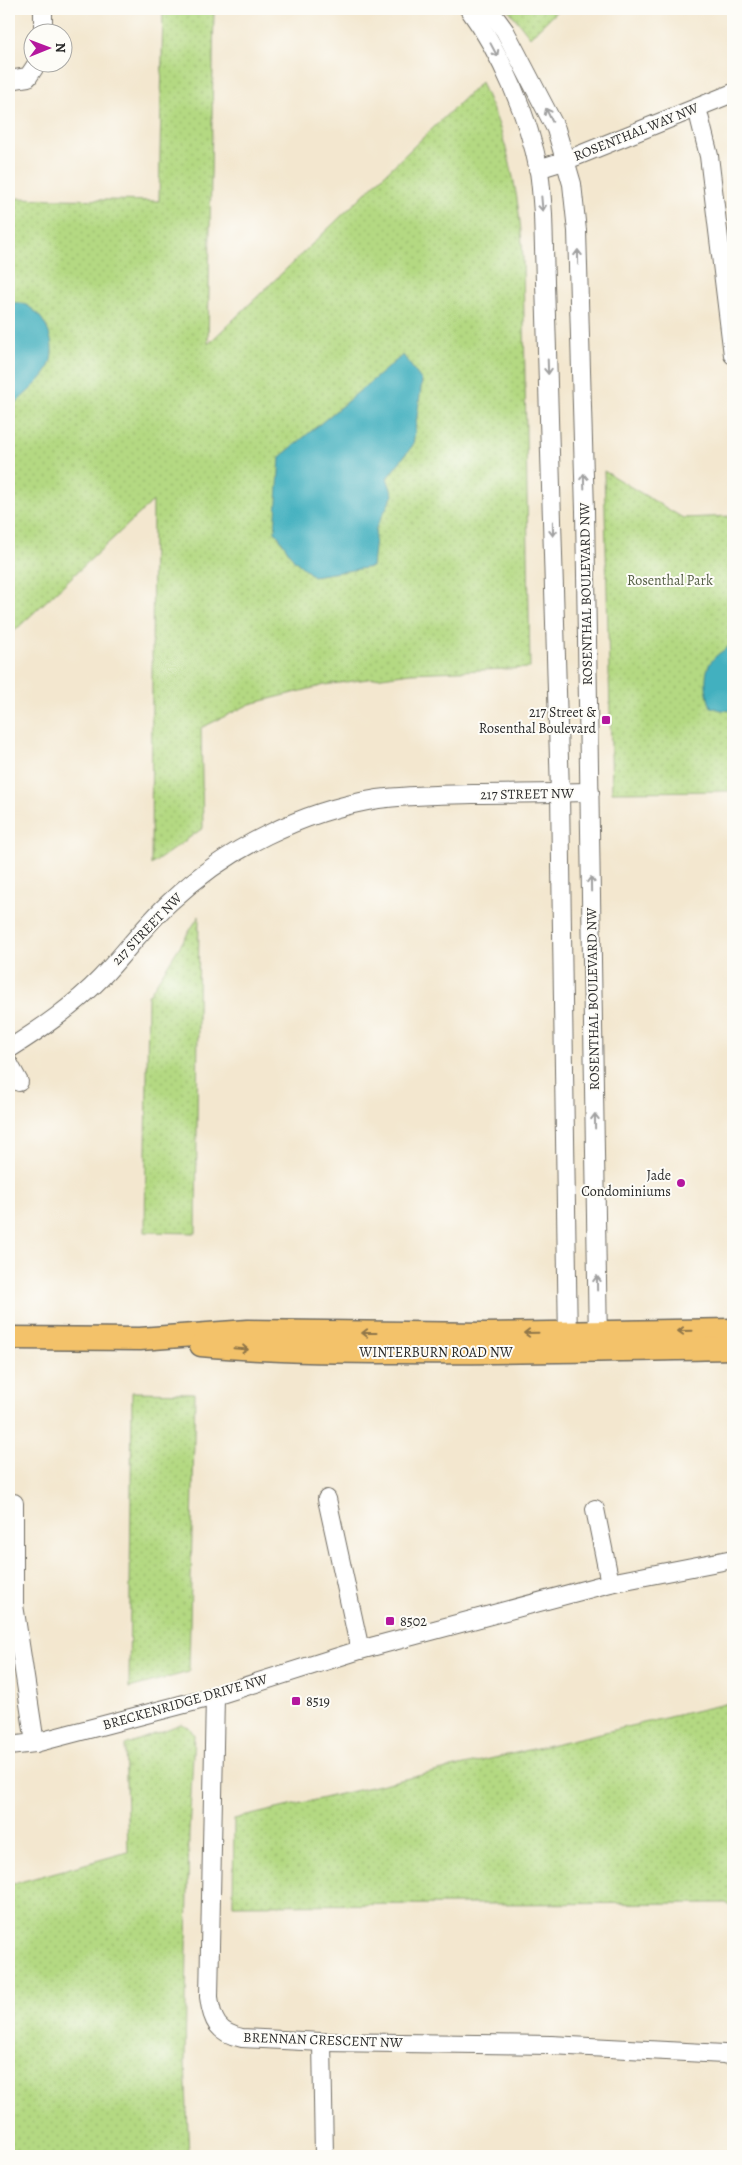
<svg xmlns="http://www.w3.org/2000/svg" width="742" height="2165" font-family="Alegreya,serif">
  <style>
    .green { fill: url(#green-dots); stroke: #708256 }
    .water { fill: #42b0bf; stroke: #366e75 }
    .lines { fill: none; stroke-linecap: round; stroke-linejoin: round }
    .minor-casing { stroke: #716d64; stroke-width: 20 }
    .major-casing { stroke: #716d64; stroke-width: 25 }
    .minor { stroke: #fff; stroke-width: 18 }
    .major { stroke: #f3c26a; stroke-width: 22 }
    .oneway { stroke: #a0a0a0 }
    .oneway2 { stroke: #8f764a }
    .poi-dot { fill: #b5179e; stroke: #fdfcf7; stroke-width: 2 }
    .labels { text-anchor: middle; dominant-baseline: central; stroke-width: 4; stroke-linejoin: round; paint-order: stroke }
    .street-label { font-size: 14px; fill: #2b2b2b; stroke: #fdfcf7 }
    .park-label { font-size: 14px; fill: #545f45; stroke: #fdfcf7 }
    .poi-label { font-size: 14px; fill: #2b2b2b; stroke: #fdfcf7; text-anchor: end }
  </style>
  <defs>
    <pattern id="green-dots" width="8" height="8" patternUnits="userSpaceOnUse" patternTransform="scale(1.25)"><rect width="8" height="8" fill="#b4d982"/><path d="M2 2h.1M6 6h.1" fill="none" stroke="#9bba70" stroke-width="1.8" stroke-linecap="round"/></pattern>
  </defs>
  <rect width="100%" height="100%" fill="#fdfcf7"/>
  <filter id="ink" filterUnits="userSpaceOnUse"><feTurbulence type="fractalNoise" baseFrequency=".02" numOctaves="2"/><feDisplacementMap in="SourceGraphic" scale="10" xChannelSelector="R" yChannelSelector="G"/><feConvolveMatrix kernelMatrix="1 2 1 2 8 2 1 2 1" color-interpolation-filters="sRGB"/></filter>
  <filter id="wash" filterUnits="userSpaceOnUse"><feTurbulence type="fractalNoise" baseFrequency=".0096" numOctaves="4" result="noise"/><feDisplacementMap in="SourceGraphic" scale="20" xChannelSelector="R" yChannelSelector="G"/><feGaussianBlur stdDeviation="1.12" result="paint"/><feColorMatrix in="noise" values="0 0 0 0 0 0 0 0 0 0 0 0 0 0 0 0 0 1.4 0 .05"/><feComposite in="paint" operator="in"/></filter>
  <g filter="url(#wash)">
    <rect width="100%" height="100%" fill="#f3e7cf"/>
    <!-- green -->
    <g class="green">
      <path d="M 163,9 L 214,9 L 208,344 L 481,82 C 488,100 497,117 502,135 C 515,176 521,217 523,260 L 530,668 L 410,673 L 325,685 L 250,704 L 201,728 L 203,828 L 151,865 L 153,501 L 9,636 L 9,198 L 159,201 Z"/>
      <path d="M 508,9 L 559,9 L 530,37 Z"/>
      <path d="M 604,471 L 683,518 L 733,516 L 733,791 L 612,792 Z"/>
      <path d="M 199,916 L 196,1233 L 145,1232 L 148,996 Z"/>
      <path d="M 132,1392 L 195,1393 L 189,1672 L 129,1688 Z"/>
      <path d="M 733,1702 L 733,1908 L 726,1903 L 233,1905 L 234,1819 Z"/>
      <path d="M 181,1724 L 189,1727 L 194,1735 L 189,1834 L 185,2061 L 189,2156 L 9,2156 L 9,1885 L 128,1852 L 125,1745 Z"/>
    </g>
    <!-- water -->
    <g class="water">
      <path d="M 9,303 C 13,303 20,302 24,304 C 48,315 61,351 45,374 C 35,387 20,398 9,410 Z"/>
      <path d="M 403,355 L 422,381 L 413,445 L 387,478 L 393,495 L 376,528 L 372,567 L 313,576 L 294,560 L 275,531 L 280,457 Z"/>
      <path d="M 733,641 L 733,711 L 721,710 L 711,707 C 705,693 702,668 715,657 C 721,651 728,649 733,641 Z"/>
    </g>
  </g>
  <g filter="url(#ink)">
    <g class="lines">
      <defs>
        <g id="minor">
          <path d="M 469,9 C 501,53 529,118 539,171 C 541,185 542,200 543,214 L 560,793 L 568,1345"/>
          <path d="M 489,9 L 505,31 L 556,129 L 572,184 L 577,231 L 585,511 L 598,1344"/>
          <path d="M 43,32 L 43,9"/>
          <path d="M 9,80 L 28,77 L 38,62"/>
          <path d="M 697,108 L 709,156 L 733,355"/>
          <path d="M 538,169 L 567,160 L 733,93"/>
          <path d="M 9,1049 C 42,1028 74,1006 101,978 C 125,953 145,925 170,902 C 226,849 302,811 378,799 C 409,795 441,795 473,794 C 512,794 551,793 590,792"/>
          <path d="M 9,1064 L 19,1082"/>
          <path d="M 327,1499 L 360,1650"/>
          <path d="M 14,1503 L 14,1605 L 35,1743"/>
          <path d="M 595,1509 L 610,1583"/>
          <path d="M 215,1696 L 209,1997 C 212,2021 218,2033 242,2038 L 322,2042 L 551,2045 L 724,2054 L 733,2056"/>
          <path d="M 9,1746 L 35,1743 L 215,1696 L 360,1650 L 610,1583 L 733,1559"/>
          <path d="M 322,2042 L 324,2156"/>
        </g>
        <g id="major">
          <path d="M 9,1338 L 140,1339 L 248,1331 L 485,1334 L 733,1330"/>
          <path d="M 201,1345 C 266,1351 331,1352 397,1352 C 509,1353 621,1350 733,1348"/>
        </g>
      </defs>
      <!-- minor casing -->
      <use href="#minor" class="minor-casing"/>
      <!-- major casing -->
      <use href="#major" class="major-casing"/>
      <!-- minor -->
      <use href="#minor" class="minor"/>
      <!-- major -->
      <use href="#major" class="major"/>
    </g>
    <!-- one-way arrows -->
    <defs><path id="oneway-shaft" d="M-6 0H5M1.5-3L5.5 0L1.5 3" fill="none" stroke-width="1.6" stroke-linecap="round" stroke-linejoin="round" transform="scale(1.25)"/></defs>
    <g class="oneway">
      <use href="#oneway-shaft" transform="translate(494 50) rotate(62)"/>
      <use href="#oneway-shaft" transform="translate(549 115) rotate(-116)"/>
      <use href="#oneway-shaft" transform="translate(542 204) rotate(85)"/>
      <use href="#oneway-shaft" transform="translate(578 257) rotate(-91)"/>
      <use href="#oneway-shaft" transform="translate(548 367) rotate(88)"/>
      <use href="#oneway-shaft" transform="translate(584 481) rotate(-92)"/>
      <use href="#oneway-shaft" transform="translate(553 529) rotate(89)"/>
      <use href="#oneway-shaft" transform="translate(591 884) rotate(-91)"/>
      <use href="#oneway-shaft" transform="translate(595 1121) rotate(-91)"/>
      <use href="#oneway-shaft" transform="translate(597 1283) rotate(-91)"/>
    </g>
    <g class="oneway2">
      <use href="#oneway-shaft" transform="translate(685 1331) rotate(179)"/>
      <use href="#oneway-shaft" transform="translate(369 1333) rotate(-180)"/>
      <use href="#oneway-shaft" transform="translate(531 1333) rotate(179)"/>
      <use href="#oneway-shaft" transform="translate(241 1349) rotate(5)"/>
    </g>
  </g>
  <!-- markers -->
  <g class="poi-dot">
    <rect x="601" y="715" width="10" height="10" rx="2.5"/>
    <circle cx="681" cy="1183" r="5"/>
    <rect x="385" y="1616" width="10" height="10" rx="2.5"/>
    <rect x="291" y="1696" width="10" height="10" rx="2.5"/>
  </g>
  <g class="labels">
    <!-- street labels -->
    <g class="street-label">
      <text transform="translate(636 132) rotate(-22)">ROSENTHAL WAY NW</text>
      <text transform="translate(586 594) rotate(-91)">ROSENTHAL BOULEVARD NW</text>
      <text transform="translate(527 794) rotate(-1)">217 STREET NW</text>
      <text transform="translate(147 929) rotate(-46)">217 STREET NW</text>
      <text transform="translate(593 999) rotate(-91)">ROSENTHAL BOULEVARD NW</text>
      <text x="436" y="1352">WINTERBURN ROAD NW</text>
      <text transform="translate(185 1702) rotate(-16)">BRECKENRIDGE DRIVE NW</text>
      <text transform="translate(323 2040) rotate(2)">BRENNAN CRESCENT NW</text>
    </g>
    <!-- park labels -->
    <g class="park-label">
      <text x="670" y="580">Rosenthal Park</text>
    </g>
    <!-- poi labels -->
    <g class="poi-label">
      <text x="596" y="712">217 Street &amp;<tspan x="596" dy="16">Rosenthal Boulevard</tspan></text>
      <text x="671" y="1175">Jade<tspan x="671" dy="16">Condominiums</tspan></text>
      <text x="400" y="1621" text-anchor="start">8502</text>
      <text x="306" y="1701" text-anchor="start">8519</text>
    </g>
  </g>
  <!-- margin -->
  <rect width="742" height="2165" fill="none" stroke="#fdfcf7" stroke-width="30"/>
  <!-- north arrow -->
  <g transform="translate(48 48) rotate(89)"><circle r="24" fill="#fdfcf7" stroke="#a9a8a5"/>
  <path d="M0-4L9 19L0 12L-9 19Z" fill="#b5179e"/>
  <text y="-8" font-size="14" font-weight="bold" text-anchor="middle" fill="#2b2b2b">N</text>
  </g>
</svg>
